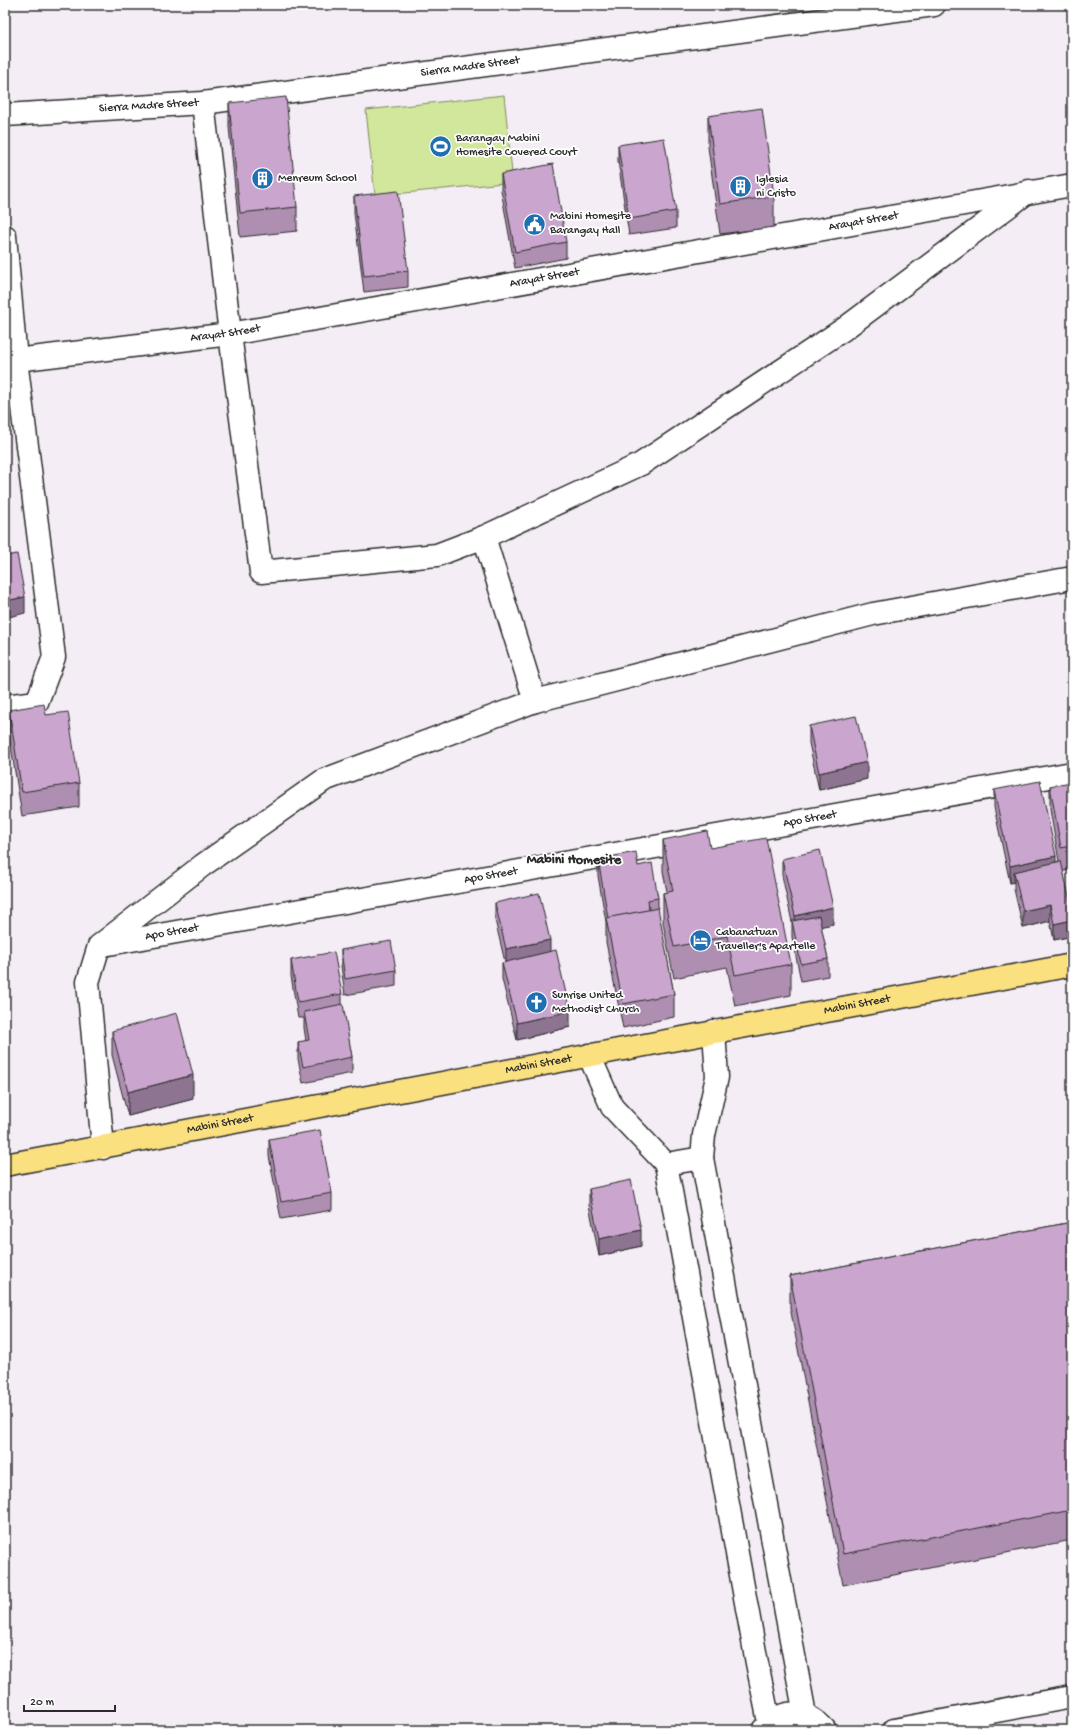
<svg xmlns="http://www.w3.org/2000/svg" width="1077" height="1735" font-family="'Gochi Hand',sans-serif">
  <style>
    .green { fill: #d1e79c; stroke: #7e8964 }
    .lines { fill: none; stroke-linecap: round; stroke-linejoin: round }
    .minor-casing { stroke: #2b2b2b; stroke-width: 25 }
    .major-casing { stroke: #2b2b2b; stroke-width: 25 }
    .minor { stroke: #fff; stroke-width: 22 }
    .major { stroke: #fbe080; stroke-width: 22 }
    .wall { fill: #ae8fb2; stroke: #2b2b2b }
    .shaded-wall { fill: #8d7491; stroke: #2b2b2b }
    .building { fill: #caa6cf; stroke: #2b2b2b }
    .labels { text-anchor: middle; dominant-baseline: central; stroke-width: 3.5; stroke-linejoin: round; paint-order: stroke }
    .street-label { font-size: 12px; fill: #2b2b2b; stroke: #fff }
    .poi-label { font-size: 12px; fill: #2b2b2b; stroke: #fff; text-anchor: start }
    .quarter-label { font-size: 14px; font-weight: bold; fill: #2b2b2b; stroke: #fff }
  </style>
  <rect width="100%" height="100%" fill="#f4edf5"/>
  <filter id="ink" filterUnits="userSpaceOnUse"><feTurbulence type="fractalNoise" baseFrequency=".025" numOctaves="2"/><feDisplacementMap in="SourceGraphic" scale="8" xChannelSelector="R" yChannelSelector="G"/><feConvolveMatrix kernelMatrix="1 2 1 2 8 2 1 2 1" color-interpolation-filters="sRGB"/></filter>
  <g filter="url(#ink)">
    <!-- green -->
    <path class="green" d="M 504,95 L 513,182 L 375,196 L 366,110 Z"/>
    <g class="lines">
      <defs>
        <g id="minor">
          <path d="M 203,103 L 230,334 L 261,572 L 437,555 L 484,537 L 641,464 L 844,329 L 1029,191"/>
          <path id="s1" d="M 5,115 L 203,103 L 934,5"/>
          <path d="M 5,236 L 16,360 L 54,657 L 37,702 L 5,706"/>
          <path id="s2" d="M 16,360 L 230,334 L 1072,185"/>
          <path d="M 484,537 L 535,701"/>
          <path id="s3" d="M 103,945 L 1072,773"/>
          <path d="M 714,1031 L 717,1077 L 704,1135 L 702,1158 L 805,1715"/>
          <path d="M 589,1055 L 612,1107 L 666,1164 L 702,1158"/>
          <path d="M 103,1148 L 88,982 L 99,946 L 203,865 L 324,780 L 535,701 L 873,614 L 1072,578"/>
          <path d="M 666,1164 L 757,1663 L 769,1722"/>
          <path d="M 763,1730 C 782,1707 806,1709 825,1730"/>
          <path d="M 894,1730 L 1072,1697"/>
        </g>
        <g id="major">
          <path id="s4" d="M 5,1165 L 1072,965"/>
        </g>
      </defs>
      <!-- minor casing -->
      <use href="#minor" class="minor-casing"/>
      <!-- major casing -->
      <use href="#major" class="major-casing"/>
      <!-- minor -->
      <use href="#minor" class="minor"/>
      <!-- major -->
      <use href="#major" class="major"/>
    </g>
    <!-- wall -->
    <g class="wall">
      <path d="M 229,103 L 297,207 L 297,231 L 240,237 L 229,127 Z"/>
      <path d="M 708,116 L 774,196 L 774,227 L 720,234 L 708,147 Z"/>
      <path d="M 618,145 L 676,211 L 676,228 L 629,235 L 618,161 Z"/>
      <path d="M 501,174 L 566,242 L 566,258 L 515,268 L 501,190 Z"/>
      <path d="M 354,196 L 408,271 L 408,287 L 364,292 L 354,213 Z"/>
      <path d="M 9,710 L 79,783 L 79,807 L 22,816 L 9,734 Z"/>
      <path d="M 809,726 L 867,779 L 819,790 L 809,743 Z"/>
      <path d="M 1072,782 L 1072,881 L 1070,870 L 1063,871 L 1072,911 L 1072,936 L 1054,940 L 1050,921 L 1023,928 L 1014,889 L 1014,882 L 1010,883 L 994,807 L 994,790 L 1056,862 L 1059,861 L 1050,810 L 1050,786 Z"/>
      <path d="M 663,840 L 710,848 L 791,964 L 791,995 L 735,1006 L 727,967 L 674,978 L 663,923 L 663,893 L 667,892 L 663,871 Z"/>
      <path d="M 598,859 L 638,866 L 658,898 L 658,911 L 674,994 L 674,1017 L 623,1028 L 606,942 L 606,922 L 598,876 Z"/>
      <path d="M 782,859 L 833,924 L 821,926 L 828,959 L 828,976 L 801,981 L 792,937 L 792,922 L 782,875 Z"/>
      <path d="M 495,903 L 550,952 L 570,1027 L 517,1040 L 502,979 L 502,963 L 505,962 L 495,920 Z"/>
      <path d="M 341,950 L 396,970 L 396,986 L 345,995 L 341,966 Z"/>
      <path d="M 291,960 L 342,994 L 342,1004 L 352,1057 L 352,1073 L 303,1083 L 298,1059 L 298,1042 L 306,1041 L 304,1028 L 304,1018 L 298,1018 L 291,976 Z"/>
      <path d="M 112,1031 L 193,1099 L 128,1116 L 112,1055 Z"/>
      <path d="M 1071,1065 L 1072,1065 L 1072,1101 L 1071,1095 Z"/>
      <path d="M 269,1139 L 332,1193 L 332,1210 L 281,1219 L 269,1156 Z"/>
      <path d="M 589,1189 L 641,1246 L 599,1256 L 589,1205 Z"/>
      <path d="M 1072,1222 L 1072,1540 L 843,1585 L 790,1307 L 790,1276 Z"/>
    </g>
    <!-- shaded-wall -->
    <g class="shaded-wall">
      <path d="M 25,597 L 25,613 L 5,618 L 5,601 Z"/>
      <path d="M 867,762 L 867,779 L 819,790 L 819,773 Z"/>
      <path d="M 1056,856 L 1056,873 L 1014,872 L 1014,882 L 1010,883 L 1010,866 Z"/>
      <path d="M 1050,905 L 1050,921 L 1023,928 L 1023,911 Z"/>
      <path d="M 833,907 L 833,924 L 795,932 L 795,916 Z"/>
      <path d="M 1072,920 L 1072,936 L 1054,940 L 1054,924 Z"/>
      <path d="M 550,940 L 550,956 L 506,966 L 506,949 Z"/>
      <path d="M 570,1011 L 570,1027 L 517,1040 L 517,1023 Z"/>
      <path d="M 193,1075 L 193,1099 L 128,1116 L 128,1092 Z"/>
      <path d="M 641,1230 L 641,1246 L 599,1256 L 599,1239 Z"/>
    </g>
    <!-- building -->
    <g class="building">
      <path d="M 286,97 L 297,207 L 240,213 L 229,103 Z"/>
      <path d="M 762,108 L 774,196 L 720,204 L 708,116 Z"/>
      <path d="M 664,138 L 676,211 L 629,219 L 618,145 Z"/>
      <path d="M 553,164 L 566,242 L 515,252 L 501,174 Z"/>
      <path d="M 398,191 L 408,271 L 364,276 L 354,196 Z"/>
      <path d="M 17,554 L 25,597 L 5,601 L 5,556 Z"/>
      <path d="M 44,704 L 46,715 L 68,712 L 79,783 L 22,792 L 9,710 Z"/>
      <path d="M 856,716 L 867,762 L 819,773 L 809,726 Z"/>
      <path d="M 1040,781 L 1056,856 L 1010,866 L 994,790 Z"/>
      <path d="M 1072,782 L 1072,857 L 1070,846 L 1061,848 L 1050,786 Z"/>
      <path d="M 707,831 L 710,848 L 766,838 L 791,964 L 735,975 L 727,936 L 674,947 L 663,893 L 673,891 L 663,840 Z"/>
      <path d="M 820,850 L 833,907 L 795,916 L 782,859 Z"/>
      <path d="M 636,852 L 638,866 L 652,863 L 658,898 L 648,900 L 649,910 L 608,918 L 598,859 Z"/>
      <path d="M 1061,861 L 1072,911 L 1072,920 L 1054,924 L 1050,905 L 1023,911 L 1014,872 Z"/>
      <path d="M 539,893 L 550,940 L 506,949 L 495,903 Z"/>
      <path d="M 658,908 L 674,994 L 623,1004 L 606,918 Z"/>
      <path d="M 819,916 L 828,959 L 801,964 L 792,921 Z"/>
      <path d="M 391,941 L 396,970 L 345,979 L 341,950 Z"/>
      <path d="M 556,950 L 570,1011 L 517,1023 L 502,963 Z"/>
      <path d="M 334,952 L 342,994 L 298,1002 L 291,960 Z"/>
      <path d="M 343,1004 L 352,1057 L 303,1067 L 298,1042 L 309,1040 L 304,1012 Z"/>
      <path d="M 177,1013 L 193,1075 L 128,1092 L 112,1031 Z"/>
      <path d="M 320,1130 L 332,1193 L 281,1202 L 269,1139 Z"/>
      <path d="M 631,1180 L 641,1230 L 599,1239 L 589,1189 Z"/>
      <path d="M 1072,1222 L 1072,1510 L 843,1554 L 790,1276 Z"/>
    </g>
  </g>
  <!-- icons -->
  <defs>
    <symbol id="stadium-disc" viewBox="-11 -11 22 22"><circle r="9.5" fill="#1f6fb2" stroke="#fff"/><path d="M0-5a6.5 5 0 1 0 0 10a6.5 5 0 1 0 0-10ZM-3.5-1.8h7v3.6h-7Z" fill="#fff"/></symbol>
    <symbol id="building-disc" viewBox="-11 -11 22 22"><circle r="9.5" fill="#1f6fb2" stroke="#fff"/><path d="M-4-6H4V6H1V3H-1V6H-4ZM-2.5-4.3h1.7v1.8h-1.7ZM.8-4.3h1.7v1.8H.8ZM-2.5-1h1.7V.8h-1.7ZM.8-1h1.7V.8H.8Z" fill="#fff"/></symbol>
    <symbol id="civic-disc" viewBox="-11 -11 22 22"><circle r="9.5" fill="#1f6fb2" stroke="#fff"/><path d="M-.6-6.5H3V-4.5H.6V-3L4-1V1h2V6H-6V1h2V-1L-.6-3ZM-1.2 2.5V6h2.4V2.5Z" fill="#fff"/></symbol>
    <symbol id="hotel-disc" viewBox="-11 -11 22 22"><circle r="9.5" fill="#1f6fb2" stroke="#fff"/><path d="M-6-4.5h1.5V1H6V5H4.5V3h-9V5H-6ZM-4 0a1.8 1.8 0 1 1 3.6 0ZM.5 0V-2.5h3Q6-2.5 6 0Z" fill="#fff"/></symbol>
    <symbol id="church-disc" viewBox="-11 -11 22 22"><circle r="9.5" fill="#1f6fb2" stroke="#fff"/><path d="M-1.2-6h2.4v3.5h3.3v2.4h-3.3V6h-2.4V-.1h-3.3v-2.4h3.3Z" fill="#fff"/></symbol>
  </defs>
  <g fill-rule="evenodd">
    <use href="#stadium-disc" x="428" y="134" width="25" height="25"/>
    <use href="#building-disc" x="250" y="166" width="25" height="25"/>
    <use href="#building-disc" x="728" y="174" width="25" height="25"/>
    <use href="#civic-disc" x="522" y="212" width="25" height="25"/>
    <use href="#hotel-disc" x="688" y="928" width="25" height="25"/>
    <use href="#church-disc" x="524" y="990" width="25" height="25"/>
  </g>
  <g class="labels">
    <!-- street labels -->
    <g class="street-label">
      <text stroke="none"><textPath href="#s1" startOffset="468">Sierra Madre Street</textPath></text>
      <text stroke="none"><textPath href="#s1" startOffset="144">Sierra Madre Street</textPath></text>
      <text stroke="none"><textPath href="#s2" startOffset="859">Arayat Street</textPath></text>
      <text stroke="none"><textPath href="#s2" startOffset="535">Arayat Street</textPath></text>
      <text stroke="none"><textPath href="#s2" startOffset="211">Arayat Street</textPath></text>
      <text stroke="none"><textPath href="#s3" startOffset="718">Apo Street</textPath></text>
      <text stroke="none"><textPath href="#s3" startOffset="394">Apo Street</textPath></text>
      <text stroke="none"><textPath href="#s3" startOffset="70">Apo Street</textPath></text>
      <text stroke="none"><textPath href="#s4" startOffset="867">Mabini Street</textPath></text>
      <text stroke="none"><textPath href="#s4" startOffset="543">Mabini Street</textPath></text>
      <text stroke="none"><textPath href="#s4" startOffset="219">Mabini Street</textPath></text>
    </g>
    <!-- poi labels -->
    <g class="poi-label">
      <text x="456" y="139">Barangay Mabini<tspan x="456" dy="14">Homesite Covered Court</tspan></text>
      <text x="278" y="179">Menreum School</text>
      <text x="756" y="180">Iglesia<tspan x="756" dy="14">ni Cristo</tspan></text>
      <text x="550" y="217">Mabini Homesite<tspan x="550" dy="14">Barangay Hall</tspan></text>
      <text x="716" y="933">Cabanatuan<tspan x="716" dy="14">Traveller's Apartelle</tspan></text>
      <text x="552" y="996">Sunrise United<tspan x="552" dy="14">Methodist Church</tspan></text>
    </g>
    <!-- quarter labels -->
    <g class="quarter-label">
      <text x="574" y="860">Mabini Homesite</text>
    </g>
  </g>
  <!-- margin -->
  <rect width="1077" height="1735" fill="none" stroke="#fff" stroke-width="20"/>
  <rect x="10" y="10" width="1057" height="1715" fill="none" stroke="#2b2b2b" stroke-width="1.5" filter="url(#ink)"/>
  <!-- scale -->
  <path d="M24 1705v6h91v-6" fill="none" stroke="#2b2b2b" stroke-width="2"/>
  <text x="30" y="1705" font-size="12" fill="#2b2b2b" stroke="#ffffff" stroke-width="3" paint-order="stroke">20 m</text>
</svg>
